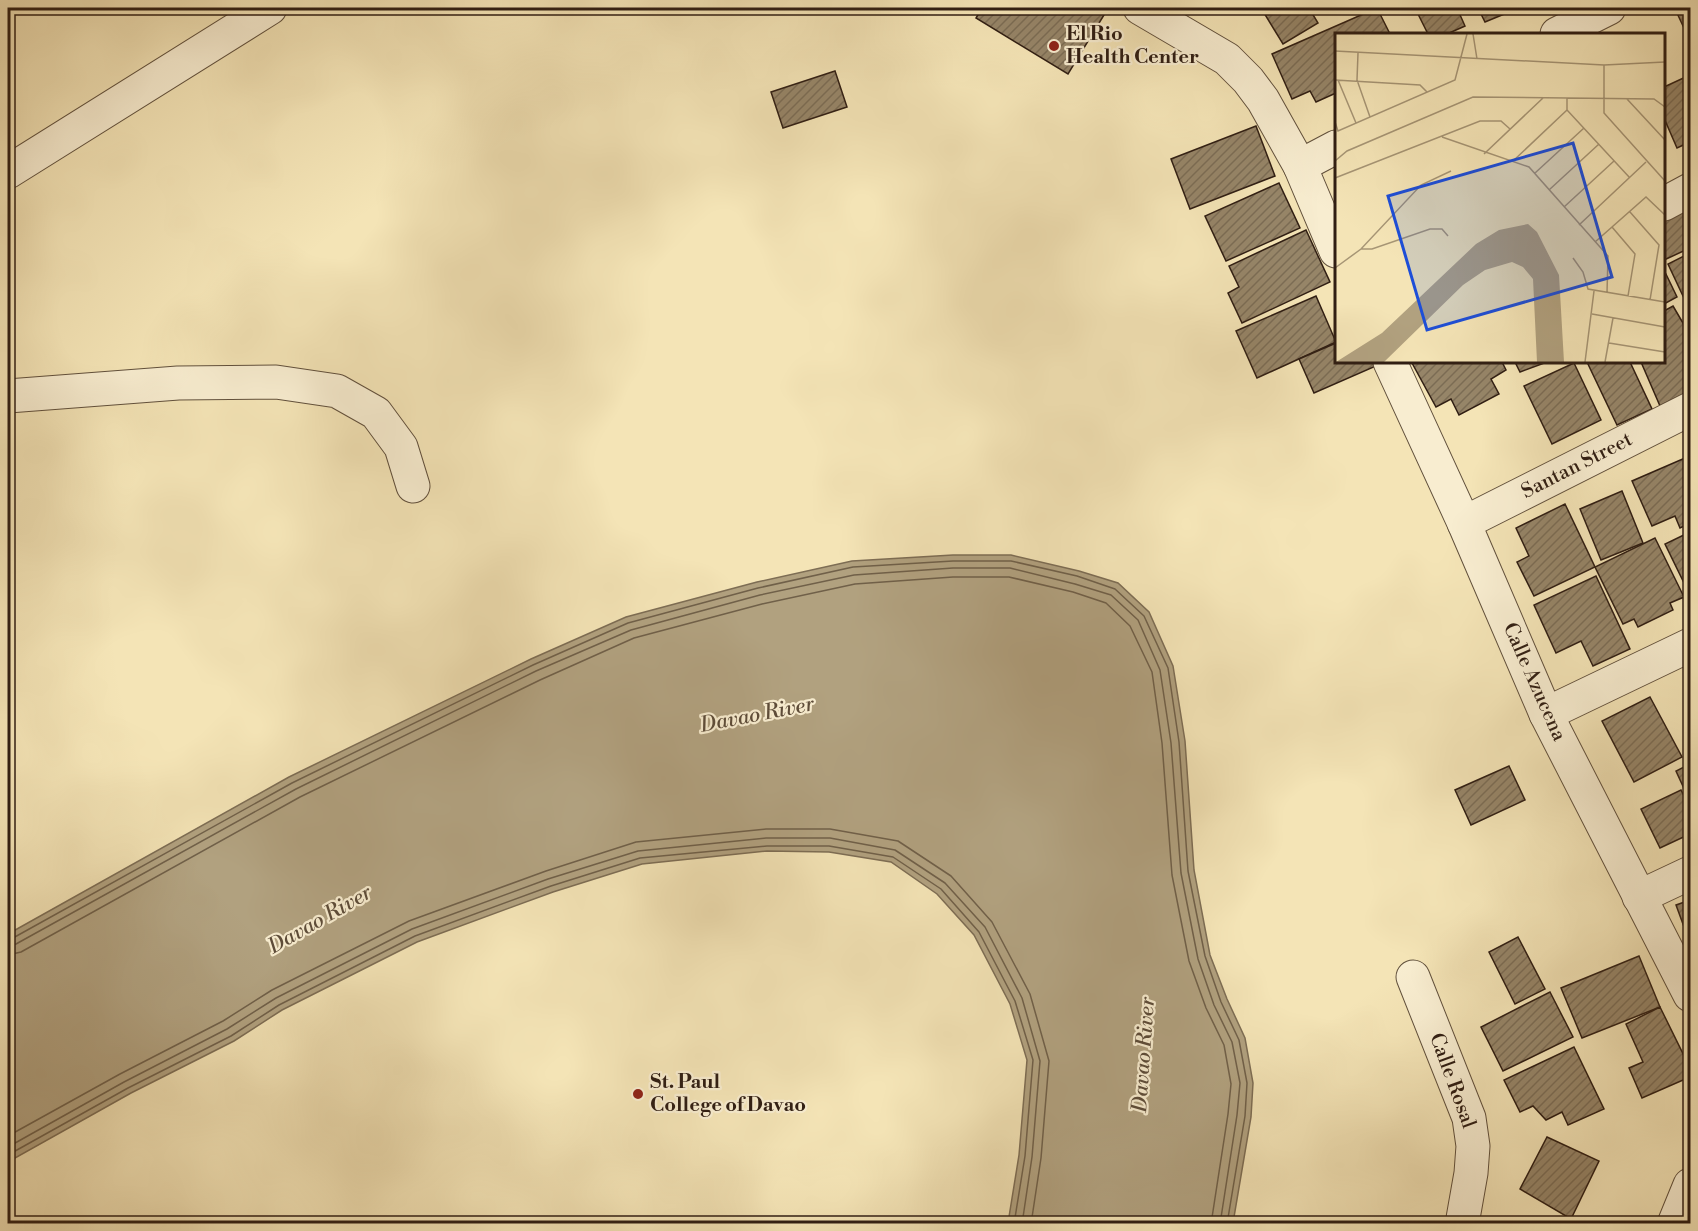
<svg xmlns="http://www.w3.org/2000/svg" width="1698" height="1231" font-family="'Libre Bodoni',serif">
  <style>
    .water { fill: #b1a17f; stroke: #7d6d54; stroke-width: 1.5 }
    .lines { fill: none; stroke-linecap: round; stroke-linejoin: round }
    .shore { stroke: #706049; stroke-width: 1.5 }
    .building { fill: url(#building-hatch); stroke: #301e13; stroke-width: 1.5 }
    .street-casing { stroke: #61503c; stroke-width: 35 }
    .street { stroke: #f8edd0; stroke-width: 33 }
    .poi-dot { fill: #8f2418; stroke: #f8edd0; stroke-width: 2 }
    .labels { text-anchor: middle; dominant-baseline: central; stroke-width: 4.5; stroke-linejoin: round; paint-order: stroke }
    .poi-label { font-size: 20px; font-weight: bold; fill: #301e13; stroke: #f8edd0; text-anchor: start }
    .street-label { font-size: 20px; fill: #301e13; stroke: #f8edd0 }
    .water-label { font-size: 21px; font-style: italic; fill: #5d4c39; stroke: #f8edd0 }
    .inset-road { fill: none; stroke: #a69575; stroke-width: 1.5 }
    .view { fill: #1d4ed8; fill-opacity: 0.15; stroke: #1d4ed8; stroke-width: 3 }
    .inset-edge { fill: none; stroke: #301e13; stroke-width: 3 }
  </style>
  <defs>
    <pattern id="building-hatch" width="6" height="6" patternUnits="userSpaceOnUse" patternTransform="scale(1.5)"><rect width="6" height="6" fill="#968568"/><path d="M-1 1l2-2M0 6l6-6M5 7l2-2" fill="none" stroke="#7b6c54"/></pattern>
  </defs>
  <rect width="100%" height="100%" fill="#f4e4b6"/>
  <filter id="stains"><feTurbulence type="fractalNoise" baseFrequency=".00333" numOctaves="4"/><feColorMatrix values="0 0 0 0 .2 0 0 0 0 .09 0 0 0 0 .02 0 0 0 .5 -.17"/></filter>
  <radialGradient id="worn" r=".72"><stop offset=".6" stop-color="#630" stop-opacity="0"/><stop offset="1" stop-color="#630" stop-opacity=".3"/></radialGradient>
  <!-- water -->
  <path class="water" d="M 953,555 L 1011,555 L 1079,571 L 1118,583 L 1149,612 L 1173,666 L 1185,741 L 1194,870 L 1210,955 L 1227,999 L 1245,1038 L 1253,1083 L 1251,1117 L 1233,1223 L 1008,1223 L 1019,1155 L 1027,1060 L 1010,1004 L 974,935 L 937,894 L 891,862 L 829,852 L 767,851 L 642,864 L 553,892 L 417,942 L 282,1010 L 234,1041 L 131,1093 L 8,1162 L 8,934 L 289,777 L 531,659 L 626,617 L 757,582 L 852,561 Z"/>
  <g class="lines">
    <!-- shore -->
    <g class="shore">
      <path d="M 8,939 L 13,938 L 292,783 L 533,665 L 628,623 L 758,588 L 853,567 L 953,561 L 1011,561 L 1077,576 L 1115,589 L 1144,616 L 1168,668 L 1179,742 L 1188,871 L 1205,956 L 1221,1002 L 1239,1040 L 1247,1083 L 1245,1116 L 1227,1224"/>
      <path d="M 8,946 L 16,944 L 296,789 L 536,671 L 631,630 L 760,595 L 854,575 L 953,568 L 1010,568 L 1075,584 L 1111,595 L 1138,620 L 1160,670 L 1171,743 L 1181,873 L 1198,959 L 1214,1005 L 1232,1042 L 1240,1083 L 1237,1115 L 1220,1224"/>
      <path d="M 8,955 L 21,952 L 300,797 L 540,680 L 634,638 L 762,604 L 855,584 L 953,577 L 1009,577 L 1073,592 L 1106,603 L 1130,626 L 1152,672 L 1162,743 L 1172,875 L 1189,961 L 1206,1008 L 1224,1045 L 1231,1084 L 1228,1114 L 1211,1224"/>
      <path d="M 8,1136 L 120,1074 L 223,1021 L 272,990 L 409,921 L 546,871 L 636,842 L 766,829 L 830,829 L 898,841 L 951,876 L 992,922 L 1030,994 L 1049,1061 L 1041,1158 L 1031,1224"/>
      <path d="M 8,1147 L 124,1082 L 227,1029 L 276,998 L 412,929 L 548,879 L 638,851 L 766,838 L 830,838 L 895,850 L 945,883 L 985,927 L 1022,998 L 1040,1061 L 1032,1157 L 1022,1224"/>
      <path d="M 8,1155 L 128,1088 L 231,1036 L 279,1005 L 415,936 L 551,886 L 640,858 L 767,846 L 829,846 L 893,857 L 941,889 L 979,932 L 1015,1001 L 1033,1060 L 1025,1156 L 1014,1224"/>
    </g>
  </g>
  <!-- building -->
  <g class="building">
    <path d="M 982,8 L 1103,8 L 1107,10 L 1068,74 L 976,18 Z"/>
    <path d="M 1261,8 L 1309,8 L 1318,23 L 1283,44 Z"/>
    <path d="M 1377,8 L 1390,34 L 1336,34 L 1336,93 L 1316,102 L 1310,91 L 1292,99 L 1272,54 Z"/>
    <path d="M 1415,8 L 1457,8 L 1465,26 L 1447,34 L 1428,34 Z"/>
    <path d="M 1478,8 L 1519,8 L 1485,22 Z"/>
    <path d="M 1683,8 L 1690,8 L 1690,41 L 1676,11 Z"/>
    <path d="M 835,71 L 847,107 L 783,128 L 771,92 Z"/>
    <path d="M 1690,75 L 1690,142 L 1677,148 L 1664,118 L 1664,87 Z"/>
    <path d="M 1256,126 L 1275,176 L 1190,209 L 1171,159 Z"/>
    <path d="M 1279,183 L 1300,228 L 1226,261 L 1205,216 Z"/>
    <path d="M 1690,206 L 1690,248 L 1664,260 L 1664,218 Z"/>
    <path d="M 1306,230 L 1330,282 L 1242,323 L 1228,293 L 1239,287 L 1229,266 Z"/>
    <path d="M 1690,253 L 1690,311 L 1668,264 Z"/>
    <path d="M 1664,270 L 1677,297 L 1664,304 Z"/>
    <path d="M 1316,296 L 1336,342 L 1257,378 L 1236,331 Z"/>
    <path d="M 1673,306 L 1690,335 L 1690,391 L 1660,406 L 1641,362 L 1664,362 L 1664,311 Z"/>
    <path d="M 1336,343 L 1336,362 L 1374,362 L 1376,366 L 1314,393 L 1299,359 Z"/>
    <path d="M 1415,362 L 1502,362 L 1506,370 L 1491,379 L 1499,394 L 1459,415 L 1451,399 L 1436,407 L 1412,363 Z"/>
    <path d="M 1515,362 L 1547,362 L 1520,372 Z"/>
    <path d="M 1587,362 L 1630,362 L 1652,409 L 1617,425 Z"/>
    <path d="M 1574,363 L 1601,420 L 1552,444 L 1524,386 Z"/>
    <path d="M 1685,458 L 1690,470 L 1690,523 L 1680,528 L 1675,516 L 1652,526 L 1632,481 Z"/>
    <path d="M 1622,491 L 1643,543 L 1601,560 L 1580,509 Z"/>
    <path d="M 1565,504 L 1595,567 L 1534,596 L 1517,562 L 1529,556 L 1516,528 Z"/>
    <path d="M 1690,532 L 1690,585 L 1686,587 L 1665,544 Z"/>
    <path d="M 1655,538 L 1684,597 L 1670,603 L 1673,610 L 1638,627 L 1634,619 L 1623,624 L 1595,567 Z"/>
    <path d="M 1596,576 L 1630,649 L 1593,666 L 1581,641 L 1556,653 L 1534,605 Z"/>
    <path d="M 1650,697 L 1682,757 L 1634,782 L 1602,721 Z"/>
    <path d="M 1690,764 L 1690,794 L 1687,795 L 1676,771 Z"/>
    <path d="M 1509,766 L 1525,800 L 1471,825 L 1455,790 Z"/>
    <path d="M 1681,790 L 1690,808 L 1690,834 L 1660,848 L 1641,809 Z"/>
    <path d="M 1690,900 L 1690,934 L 1687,935 L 1676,905 Z"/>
    <path d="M 1518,937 L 1545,989 L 1515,1004 L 1489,952 Z"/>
    <path d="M 1639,956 L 1660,1007 L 1582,1038 L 1561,988 Z"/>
    <path d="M 1550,992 L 1573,1037 L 1503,1071 L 1481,1027 Z"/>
    <path d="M 1660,1007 L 1690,1068 L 1690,1077 L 1642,1098 L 1629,1068 L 1643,1062 L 1626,1024 Z"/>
    <path d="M 1574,1047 L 1604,1109 L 1568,1125 L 1562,1112 L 1546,1120 L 1533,1106 L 1520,1112 L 1504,1080 Z"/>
    <path d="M 1547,1137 L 1599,1161 L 1571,1219 L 1520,1189 Z"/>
  </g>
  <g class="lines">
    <defs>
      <g id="street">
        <path d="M 1140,8 L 1227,59 L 1248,80 L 1263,100 L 1300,166 L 1336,251"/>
        <path d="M 1557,34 L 1609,8"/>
        <path d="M 1300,166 L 1336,147"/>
        <path d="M 8,172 L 270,8"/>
        <path d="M 1664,204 L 1690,190"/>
        <path d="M 1390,362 L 1464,523 L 1546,714 L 1690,995"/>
        <path d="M 8,396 L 178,383 L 276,382 L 337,391 L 376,413 L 401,447 L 413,486"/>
        <path d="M 1464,523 L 1690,409"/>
        <path d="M 1546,714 L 1690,645"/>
        <path d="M 1639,897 L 1690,873"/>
        <path d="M 1413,977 L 1469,1118 L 1473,1146 L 1471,1173 L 1462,1224"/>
        <path d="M 1674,1224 L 1690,1185"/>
      </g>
    </defs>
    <!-- street casing -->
    <use href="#street" class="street-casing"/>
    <!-- street -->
    <use href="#street" class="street"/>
  </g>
  <!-- markers -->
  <g class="poi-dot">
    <circle cx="1054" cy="46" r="6"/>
    <circle cx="638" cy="1094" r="6"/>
  </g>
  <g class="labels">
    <!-- poi labels -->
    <g class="poi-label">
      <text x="1066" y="34">El Rio<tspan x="1066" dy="23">Health Center</tspan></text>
      <text x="650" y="1082">St. Paul<tspan x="650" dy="23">College of Davao</tspan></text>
    </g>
    <!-- street labels -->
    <g class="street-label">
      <text transform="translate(1577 466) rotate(-27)">Santan Street</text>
      <text transform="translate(1534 682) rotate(66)">Calle Azucena</text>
      <text transform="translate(1452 1081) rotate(70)">Calle Rosal</text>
    </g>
    <!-- water labels -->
    <g class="water-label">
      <text transform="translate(757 715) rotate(-11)">Davao River</text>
      <text transform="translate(320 920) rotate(-30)">Davao River</text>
      <text transform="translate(1144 1055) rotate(-86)">Davao River</text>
    </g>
  </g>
  <!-- overview -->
  <g transform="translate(1335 33)">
    <rect width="330" height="330" fill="#f4e4b6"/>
    <path d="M 193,191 L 202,199 L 224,242 L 229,329 L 202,329 L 198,246 L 188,234 L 177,229 L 150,237 L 128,252 L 49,329 L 1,329 L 47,300 L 141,211 L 164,197 Z" fill="#b1a17f"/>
    <path class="inset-road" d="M 138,1 L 142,26M 0,18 L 269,32 L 330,29M 23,20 L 22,47 L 35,84M 269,32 L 269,80 L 330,148M 0,47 L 85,52 L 92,59M 3,47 L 21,90M 232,65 L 232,77 L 295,145M 292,66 L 330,107M 0,89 L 3,98 L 120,47 L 132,1M 107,104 L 194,134 L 273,223 L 272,260M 149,121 L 208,65M 0,128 L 12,118 L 138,64 L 319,66 L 330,74M 178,128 L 232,77M 200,140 L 249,95M 0,145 L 145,88 L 166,88 L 175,96M 214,157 L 264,111M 229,174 L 279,128M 295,179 L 324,212 L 315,267M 244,192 L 311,129M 277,194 L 300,221 L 293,263M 260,209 L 311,164 L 330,182M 26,216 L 37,216 L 95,196 L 107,196 L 113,203M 238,225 L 248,239 L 253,256 L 330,269M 0,235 L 26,216 L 86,152 L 116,138M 257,281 L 330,294M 274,310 L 330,319M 250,329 L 259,258M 270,329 L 278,285"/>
    <path class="view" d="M 238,110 L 277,244 L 92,297 L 53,163 Z"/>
    <rect width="330" height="330" class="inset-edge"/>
  </g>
  <!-- margin -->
  <rect width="1698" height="1231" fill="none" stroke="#f4e4b6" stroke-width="30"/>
  <rect x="9" y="9" width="1680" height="1213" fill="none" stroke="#301e13" stroke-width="3"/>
  <rect x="15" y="15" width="1668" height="1201" fill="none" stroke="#301e13" stroke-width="1.5"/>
  <rect width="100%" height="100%" filter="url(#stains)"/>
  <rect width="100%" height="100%" fill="url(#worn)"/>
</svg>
